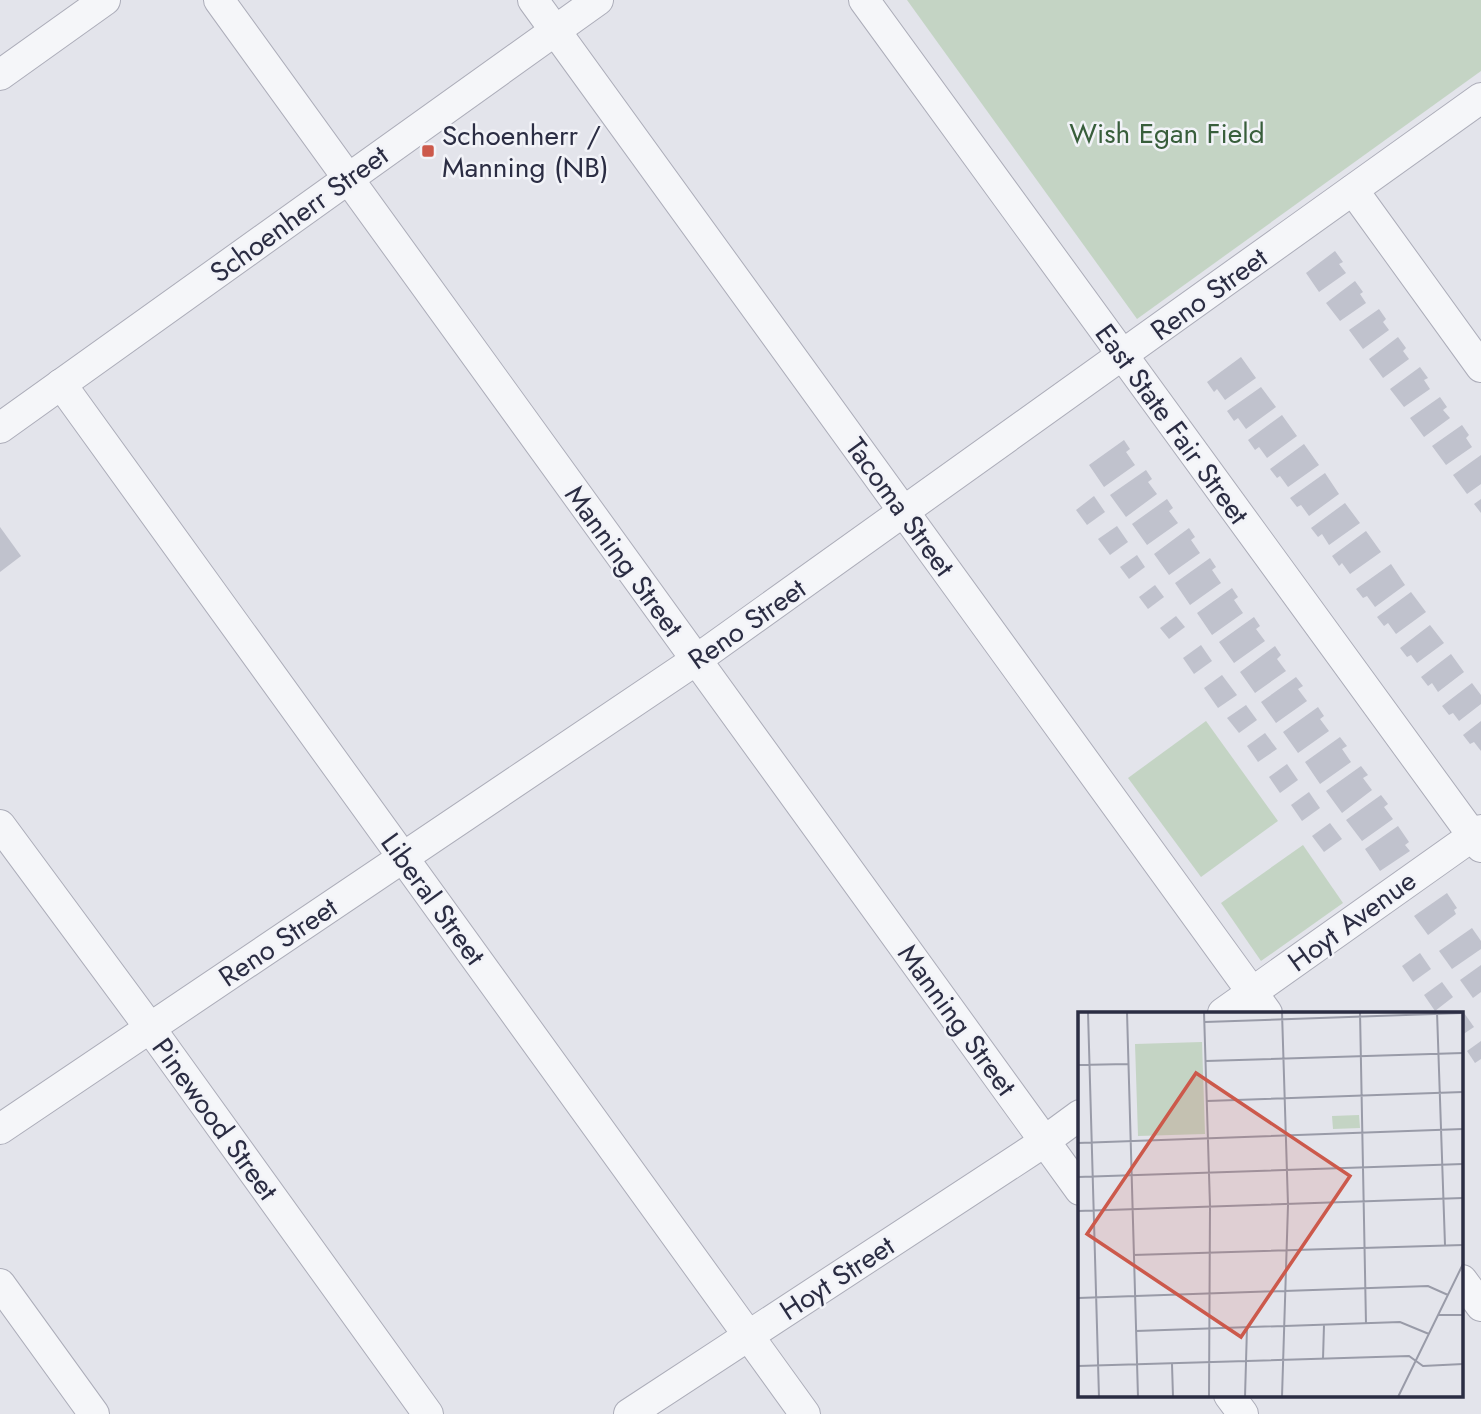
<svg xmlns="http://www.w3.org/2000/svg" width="1481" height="1414" font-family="Jost,sans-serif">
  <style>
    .green { fill: #c4d4c4 }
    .building { fill: #c0c2cd }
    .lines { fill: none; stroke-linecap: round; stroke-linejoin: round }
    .minor-casing { stroke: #acadb9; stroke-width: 32 }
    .minor { stroke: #f5f6f9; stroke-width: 30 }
    .poi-dot { fill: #cc594b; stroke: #f2f3f8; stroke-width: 2.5 }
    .labels { text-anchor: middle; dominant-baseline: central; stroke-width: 5; stroke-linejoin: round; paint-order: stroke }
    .park-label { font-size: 28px; fill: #385e3b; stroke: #f2f3f8 }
    .poi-label { font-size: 28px; fill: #2b2d43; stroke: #f2f3f8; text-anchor: start }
    .street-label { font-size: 28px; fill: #2b2d43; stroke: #f2f3f8 }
    .inset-road { fill: none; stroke: #999ba8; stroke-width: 2 }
    .view { fill: #cc594b; fill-opacity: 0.15; stroke: #cc594b; stroke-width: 3.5 }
    .inset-edge { fill: none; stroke: #2b2d43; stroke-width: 3.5 }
  </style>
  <rect width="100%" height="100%" fill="#e3e4eb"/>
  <!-- green -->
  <g class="green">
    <path d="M 907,0 L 1481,0 L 1481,71 L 1137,319 Z"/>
    <path d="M 1206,721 L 1278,821 L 1201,877 L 1128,778 Z"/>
    <path d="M 1303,845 L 1343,903 L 1261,961 L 1221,903 Z"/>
  </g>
  <!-- building -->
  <g class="building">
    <path d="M 1335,251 L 1343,262 L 1339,264 L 1346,273 L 1319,292 L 1306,273 Z"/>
    <path d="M 1355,281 L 1363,292 L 1360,294 L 1366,303 L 1340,321 L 1326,303 Z"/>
    <path d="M 1379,309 L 1386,319 L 1383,322 L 1389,330 L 1363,349 L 1349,330 Z"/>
    <path d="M 1398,337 L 1406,348 L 1403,351 L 1409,359 L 1383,378 L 1369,359 Z"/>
    <path d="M 1241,357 L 1256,378 L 1225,400 L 1217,389 L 1214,392 L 1207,382 Z"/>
    <path d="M 1420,367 L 1428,378 L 1424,380 L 1430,389 L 1404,407 L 1390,389 Z"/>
    <path d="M 1261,387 L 1276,407 L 1246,429 L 1238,418 L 1234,421 L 1227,411 Z"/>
    <path d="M 1440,397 L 1447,407 L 1443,410 L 1450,418 L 1424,437 L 1410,418 Z"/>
    <path d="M 1282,415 L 1297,436 L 1267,458 L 1259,447 L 1255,450 L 1248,440 Z"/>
    <path d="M 1462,425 L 1469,435 L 1466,438 L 1472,447 L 1446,465 L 1432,446 Z"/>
    <path d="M 1124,440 L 1130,449 L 1126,452 L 1135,465 L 1104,487 L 1089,465 Z"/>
    <path d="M 1304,444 L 1319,465 L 1288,487 L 1280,476 L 1277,478 L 1270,469 Z"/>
    <path d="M 1481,455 L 1481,484 L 1467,494 L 1453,475 Z"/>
    <path d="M 1146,470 L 1152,479 L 1148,482 L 1157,494 L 1126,517 L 1110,495 Z"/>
    <path d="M 1325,473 L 1339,494 L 1309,516 L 1301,505 L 1297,507 L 1290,498 Z"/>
    <path d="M 1094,496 L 1105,512 L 1087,525 L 1076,510 Z"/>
    <path d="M 1167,499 L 1173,508 L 1169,511 L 1178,523 L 1147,545 L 1132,524 Z"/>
    <path d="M 1481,499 L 1481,513 L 1474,504 Z"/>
    <path d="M 1345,503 L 1360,523 L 1329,545 L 1322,534 L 1318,537 L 1311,528 Z"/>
    <path d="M 1117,526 L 1128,542 L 1110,555 L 1098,539 Z"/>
    <path d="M 0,527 L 21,556 L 0,572 Z"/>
    <path d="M 1189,528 L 1195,537 L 1191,540 L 1200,553 L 1169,575 L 1154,554 Z"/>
    <path d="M 1366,531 L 1381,552 L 1350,574 L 1342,563 L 1339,566 L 1332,556 Z"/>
    <path d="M 1137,555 L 1145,567 L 1129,579 L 1120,567 Z"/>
    <path d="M 1210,558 L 1216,567 L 1212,570 L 1221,583 L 1190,605 L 1175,583 Z"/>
    <path d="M 1391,564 L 1405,585 L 1375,607 L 1367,596 L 1363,598 L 1356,589 Z"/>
    <path d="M 1155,585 L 1164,597 L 1148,609 L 1139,597 Z"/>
    <path d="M 1232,588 L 1238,597 L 1234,600 L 1243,613 L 1212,635 L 1197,613 Z"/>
    <path d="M 1411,592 L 1426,612 L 1396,634 L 1388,623 L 1384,626 L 1377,617 Z"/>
    <path d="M 1176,616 L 1185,627 L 1169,639 L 1160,628 Z"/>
    <path d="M 1254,617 L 1260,626 L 1256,629 L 1265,641 L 1234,663 L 1219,642 Z"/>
    <path d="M 1430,625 L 1444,643 L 1417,663 L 1411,655 L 1407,657 L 1400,648 Z"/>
    <path d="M 1201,645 L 1212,661 L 1194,674 L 1183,658 Z"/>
    <path d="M 1275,646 L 1281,655 L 1277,659 L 1286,671 L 1255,693 L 1240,672 Z"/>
    <path d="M 1451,654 L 1464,672 L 1438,692 L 1432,683 L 1428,686 L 1421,677 Z"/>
    <path d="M 1222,675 L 1237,695 L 1218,708 L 1204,688 Z"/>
    <path d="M 1296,677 L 1303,686 L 1298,689 L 1307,701 L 1276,723 L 1261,702 Z"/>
    <path d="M 1472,683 L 1481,695 L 1481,704 L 1459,721 L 1453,713 L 1449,715 L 1442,706 Z"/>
    <path d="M 1246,705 L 1257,720 L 1239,733 L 1227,718 Z"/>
    <path d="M 1318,707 L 1324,716 L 1320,719 L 1329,731 L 1298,753 L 1283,732 Z"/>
    <path d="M 1481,721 L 1481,751 L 1474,742 L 1470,744 L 1463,735 Z"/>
    <path d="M 1265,733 L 1277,749 L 1258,762 L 1247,746 Z"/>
    <path d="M 1340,737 L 1347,746 L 1342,749 L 1351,762 L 1320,784 L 1305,762 Z"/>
    <path d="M 1287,764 L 1298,780 L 1280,793 L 1269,777 Z"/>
    <path d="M 1361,766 L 1368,775 L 1363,778 L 1372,790 L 1342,813 L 1326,791 Z"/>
    <path d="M 1309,792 L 1320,808 L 1302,821 L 1291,805 Z"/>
    <path d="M 1381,795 L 1388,804 L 1384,807 L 1393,819 L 1362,841 L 1346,820 Z"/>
    <path d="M 1330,823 L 1342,839 L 1324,852 L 1312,836 Z"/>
    <path d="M 1398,826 L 1409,842 L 1405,845 L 1410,851 L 1380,871 L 1365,849 Z"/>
    <path d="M 1447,893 L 1457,908 L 1454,910 L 1456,914 L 1428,935 L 1414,916 Z"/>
    <path d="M 1472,928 L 1481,941 L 1481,949 L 1452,969 L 1439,951 Z"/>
    <path d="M 1420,953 L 1431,969 L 1413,982 L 1402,966 Z"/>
    <path d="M 1481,965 L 1481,992 L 1473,998 L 1460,980 Z"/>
    <path d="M 1442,982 L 1453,997 L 1435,1011 L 1424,995 Z"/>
    <path d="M 1462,1010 L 1474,1027 L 1462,1035 Z"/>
    <path d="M 1481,1041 L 1481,1059 L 1475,1063 L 1467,1051 Z"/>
  </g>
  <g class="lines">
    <defs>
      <g id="minor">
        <path d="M 219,0 L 1080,1190"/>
        <path d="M 533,0 L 1267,1013"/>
        <path d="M 864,0 L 1481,847"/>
        <path d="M 0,75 L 105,0"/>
        <path d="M 1353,190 L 1481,367"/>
        <path d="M 61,384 L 805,1414"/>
        <path d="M 0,428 L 598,0"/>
        <path d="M 0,825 L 150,1028 L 428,1414"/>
        <path d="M 1223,1013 L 1481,830"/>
        <path d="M 0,1129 L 696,660 L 1481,98"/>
        <path d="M 1462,1280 L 1481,1306"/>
        <path d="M 0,1284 L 94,1414"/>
        <path d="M 1229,1395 L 1243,1414"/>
        <path d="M 629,1414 L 1035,1148 L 1080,1115"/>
      </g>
    </defs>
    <!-- minor casing -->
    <use href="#minor" class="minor-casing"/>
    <!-- minor -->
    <use href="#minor" class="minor"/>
  </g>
  <!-- markers -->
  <rect class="poi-dot" x="421" y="144" width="14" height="14" rx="3.5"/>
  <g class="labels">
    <!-- park labels -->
    <g class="park-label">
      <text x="1167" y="133">Wish Egan Field</text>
    </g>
    <!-- poi labels -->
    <g class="poi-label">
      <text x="442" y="135">Schoenherr /<tspan x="442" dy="32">Manning (NB)</tspan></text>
    </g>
    <!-- street labels -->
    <g class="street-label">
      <text transform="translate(299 214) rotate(-36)">Schoenherr Street</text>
      <text transform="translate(1209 294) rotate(-36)">Reno Street</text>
      <text transform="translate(1172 424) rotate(54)">East State Fair Street</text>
      <text transform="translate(900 507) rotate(54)">Tacoma Street</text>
      <text transform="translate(624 561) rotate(54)">Manning Street</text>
      <text transform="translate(747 624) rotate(-35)">Reno Street</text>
      <text transform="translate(433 899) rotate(54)">Liberal Street</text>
      <text transform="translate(1352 921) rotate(-36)">Hoyt Avenue</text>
      <text transform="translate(278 942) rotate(-34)">Reno Street</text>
      <text transform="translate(957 1020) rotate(54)">Manning Street</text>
      <text transform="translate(215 1119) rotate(54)">Pinewood Street</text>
      <text transform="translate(837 1278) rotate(-33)">Hoyt Street</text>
    </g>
  </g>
  <!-- overview -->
  <g transform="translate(1078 1012)">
    <rect width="385" height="385" fill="#e3e4eb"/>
    <path d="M 124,30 L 127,122 L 60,124 L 57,32 ZM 281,103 L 282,116 L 255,117 L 254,104 Z" fill="#c4d4c4"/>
    <path class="inset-road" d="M 10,0 L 21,385M 49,0 L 60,385M 126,0 L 132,194 L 131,385M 204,0 L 210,193 L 204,385M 282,0 L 288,312M 359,0 L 367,233M 127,10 L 385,1M 128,49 L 385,41M 0,53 L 50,52M 129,89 L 385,80M 0,131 L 385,117M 0,165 L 385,152M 0,199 L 385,186M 55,243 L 385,233M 0,286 L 350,274 L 370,283M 360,303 L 385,303M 58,319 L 322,310 L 351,322M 245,347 L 246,313M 94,352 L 95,385M 0,354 L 331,344 L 345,354 L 385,352M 167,385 L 169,315M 320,385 L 385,252"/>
    <path class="view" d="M 118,61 L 272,164 L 163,325 L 9,222 Z"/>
    <rect width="385" height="385" class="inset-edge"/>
  </g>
</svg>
